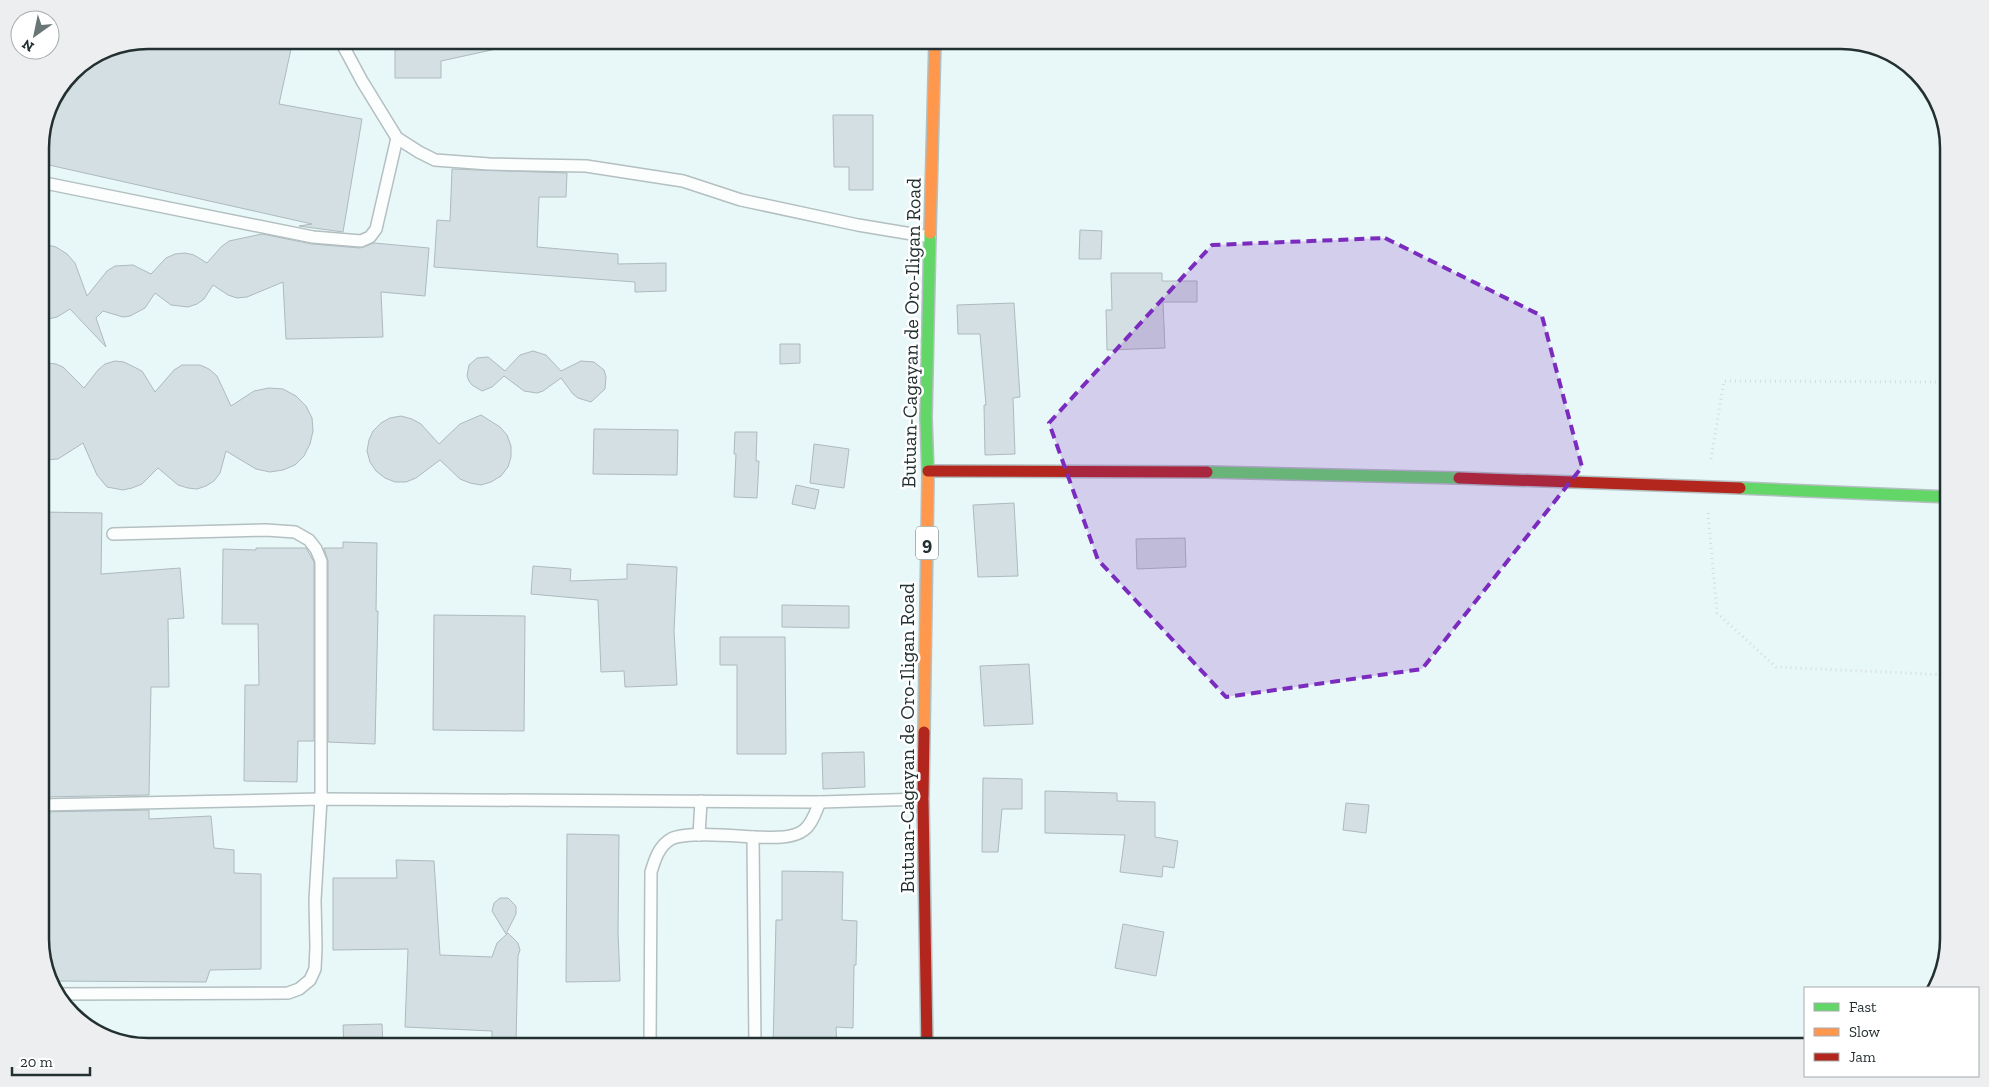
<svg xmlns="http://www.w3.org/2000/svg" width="1989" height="1087" font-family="'Zilla Slab',serif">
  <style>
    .building { fill: #d3dfe2; stroke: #aebabd }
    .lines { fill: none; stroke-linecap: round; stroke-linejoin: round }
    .lane-casing { stroke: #b3bfc0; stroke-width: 14 }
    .fast-casing { stroke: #b3bfc0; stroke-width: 14 }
    .slow-casing { stroke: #b3bfc0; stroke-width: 14 }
    .jam-casing { stroke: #b3bfc0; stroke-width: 14 }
    .path { stroke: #d7dcdc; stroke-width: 3; stroke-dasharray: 1 4; stroke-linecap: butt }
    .lane { stroke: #fcfefe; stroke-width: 11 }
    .fast { stroke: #63d668; stroke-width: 11 }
    .slow { stroke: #ff974d; stroke-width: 11 }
    .jam { stroke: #b3261e; stroke-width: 11 }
    .marked { fill: #7b2cbf; fill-opacity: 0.2; stroke: #7b2cbf; stroke-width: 4; stroke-dasharray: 10 6; stroke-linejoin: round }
    .labels { text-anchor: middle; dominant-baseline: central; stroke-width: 5; stroke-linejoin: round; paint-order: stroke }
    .shield { fill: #fff; stroke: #656e6f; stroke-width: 1 }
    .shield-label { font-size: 19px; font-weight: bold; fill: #233031 }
    .street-label { font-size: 20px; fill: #233031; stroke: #fff }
    .rim { fill: none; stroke: #233031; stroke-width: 2.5 }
  </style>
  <rect width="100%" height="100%" fill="#e8f7f7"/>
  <!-- building -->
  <g class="building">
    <path d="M 148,40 L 293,40 L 279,104 L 362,119 L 343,232 L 299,226 L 312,224 L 40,163 L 40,141 L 48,106 L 72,71 L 107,48 Z"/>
    <path d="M 395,40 L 495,40 L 496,49 L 441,61 L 441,78 L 395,78 Z"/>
    <path d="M 833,115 L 873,115 L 873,190 L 849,190 L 849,167 L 834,167 Z"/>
    <path d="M 452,169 L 567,173 L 566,197 L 539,197 L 537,247 L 618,254 L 618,264 L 666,263 L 666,291 L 635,292 L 635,282 L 434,267 L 437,220 L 450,221 Z"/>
    <path d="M 1080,230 L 1102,231 L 1101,259 L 1079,259 Z"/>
    <path d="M 262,234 L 312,244 L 360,248 L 374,243 L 429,248 L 425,296 L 381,292 L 383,337 L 286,339 L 283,282 L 247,297 L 237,298 L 228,295 L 213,285 L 204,299 L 197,304 L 188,307 L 171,305 L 155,293 L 145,308 L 130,316 L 123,317 L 103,311 L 96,318 L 106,347 L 70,309 L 57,317 L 40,321 L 40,243 L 56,247 L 67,254 L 75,263 L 87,296 L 107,271 L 115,266 L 133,265 L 151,274 L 166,258 L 175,254 L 185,253 L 194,255 L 207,263 L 221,247 L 229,241 Z"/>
    <path d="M 1111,273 L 1162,273 L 1162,281 L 1197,281 L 1197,302 L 1163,302 L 1165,348 L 1107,350 L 1106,310 L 1112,310 Z"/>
    <path d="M 1014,303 L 1020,397 L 1013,398 L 1015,454 L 985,455 L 984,405 L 986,405 L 980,334 L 958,334 L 957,305 Z"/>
    <path d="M 780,344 L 800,344 L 800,363 L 780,364 Z"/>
    <path d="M 533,351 L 546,355 L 561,371 L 581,361 L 594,362 L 604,370 L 606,377 L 605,389 L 591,402 L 578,398 L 573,394 L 561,378 L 543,391 L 537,393 L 524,391 L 504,376 L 492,387 L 482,391 L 472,385 L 469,381 L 467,376 L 469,365 L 477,358 L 488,357 L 505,371 L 520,355 Z"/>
    <path d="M 115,361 L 124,362 L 142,371 L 155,392 L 174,370 L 182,365 L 200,365 L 209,369 L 217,376 L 231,406 L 254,391 L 269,388 L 283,389 L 296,396 L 306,406 L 312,418 L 313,431 L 310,444 L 304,456 L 295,465 L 283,470 L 270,472 L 256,469 L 226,451 L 220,473 L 214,481 L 206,486 L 197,489 L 188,488 L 178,485 L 158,468 L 142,484 L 132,488 L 123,490 L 107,487 L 97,475 L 83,443 L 58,459 L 40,460 L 40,362 L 56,364 L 63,367 L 84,388 L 98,370 L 105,364 Z"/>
    <path d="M 481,415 L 500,427 L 507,435 L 511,446 L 511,457 L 508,467 L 501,476 L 491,482 L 481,485 L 470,483 L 460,479 L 440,460 L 416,478 L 406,482 L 395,482 L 385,478 L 376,471 L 370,462 L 367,451 L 369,440 L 373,431 L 381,423 L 390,418 L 401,416 L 412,419 L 421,424 L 439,444 L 460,424 Z"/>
    <path d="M 594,429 L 678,430 L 677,475 L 593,474 Z"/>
    <path d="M 735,432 L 757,432 L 756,461 L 759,461 L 757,498 L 734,497 L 736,454 L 734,454 Z"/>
    <path d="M 814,444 L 849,449 L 844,488 L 810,483 Z"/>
    <path d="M 796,485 L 819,490 L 815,509 L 792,504 Z"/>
    <path d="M 1014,503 L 1018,576 L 978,577 L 973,505 Z"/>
    <path d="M 40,512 L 102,513 L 101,574 L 180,568 L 184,618 L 168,619 L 169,687 L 151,687 L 149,795 L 40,797 Z"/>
    <path d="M 1185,538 L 1186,567 L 1137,569 L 1136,539 Z"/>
    <path d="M 343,542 L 377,543 L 376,611 L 378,611 L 375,744 L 328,742 L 328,561 L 324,548 L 343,548 Z"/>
    <path d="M 256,548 L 306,548 L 314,562 L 314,741 L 298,741 L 297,782 L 244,781 L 245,685 L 259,685 L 258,624 L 222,624 L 223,549 L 256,550 Z"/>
    <path d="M 627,564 L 677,567 L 674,631 L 677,685 L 625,687 L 624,671 L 601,672 L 598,600 L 531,594 L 533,566 L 571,569 L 570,581 L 627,579 Z"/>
    <path d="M 782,605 L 849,606 L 849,628 L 782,627 Z"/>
    <path d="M 434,615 L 525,616 L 524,731 L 433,730 Z"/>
    <path d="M 720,637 L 785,637 L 786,754 L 737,754 L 737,665 L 720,665 Z"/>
    <path d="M 1029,664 L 1033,724 L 984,726 L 980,666 Z"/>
    <path d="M 864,752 L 865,787 L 823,789 L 822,753 Z"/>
    <path d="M 983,778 L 1022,779 L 1022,809 L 1002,809 L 998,852 L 982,852 Z"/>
    <path d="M 1045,791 L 1117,793 L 1117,801 L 1155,802 L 1155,837 L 1178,841 L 1174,868 L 1163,866 L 1162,877 L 1120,872 L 1125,835 L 1045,833 Z"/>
    <path d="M 1346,803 L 1369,805 L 1366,833 L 1343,830 Z"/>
    <path d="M 149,810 L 149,819 L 211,816 L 214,848 L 234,850 L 234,873 L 261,874 L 261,969 L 210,970 L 206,982 L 52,981 L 40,947 L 40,812 Z"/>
    <path d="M 567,834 L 619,835 L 618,932 L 620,981 L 566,982 Z"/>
    <path d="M 396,860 L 434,861 L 440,955 L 492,957 L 497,943 L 508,933 L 518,943 L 520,950 L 518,956 L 516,1041 L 492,1040 L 492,1031 L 405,1027 L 408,949 L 333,950 L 333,878 L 397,878 Z"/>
    <path d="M 782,871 L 843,872 L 842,920 L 857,921 L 856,965 L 854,965 L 853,1028 L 836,1027 L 837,1047 L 773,1047 L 776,920 L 782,920 Z"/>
    <path d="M 500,898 L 508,898 L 516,906 L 516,914 L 506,934 L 492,911 L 494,903 Z"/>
    <path d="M 1123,924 L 1164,932 L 1156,976 L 1115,968 Z"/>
    <path d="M 382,1024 L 383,1047 L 344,1047 L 343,1025 Z"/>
  </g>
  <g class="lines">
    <defs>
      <g id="lane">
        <path d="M 340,40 L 362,81 L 397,138 L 419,152 L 435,160 L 489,164 L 586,166 L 683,181 L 741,200 L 858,225 L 930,237"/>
        <path d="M 40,182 L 313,237 L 361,241 L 370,237 L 376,229 L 397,138"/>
        <path d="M 40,805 L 321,799 L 820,802 L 923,799"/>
        <path d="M 699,835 L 701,801"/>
        <path d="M 753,837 C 768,837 791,840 804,830 C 812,824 816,811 820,802"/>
        <path d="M 56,994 L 288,993 L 299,989 L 310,980 L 315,969 L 316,947 L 315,900 L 321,799 L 321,561 L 316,549 L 309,540 L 295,532 L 266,530 L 113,534"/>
        <path d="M 650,1047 L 651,872 C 655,859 659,846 671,839 C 687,831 734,836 753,837 L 755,1047"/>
      </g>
      <g id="fast">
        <path d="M 1207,472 L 1459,478"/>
        <path d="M 928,474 L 926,418 L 930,233"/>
        <path d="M 1740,488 L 1949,497"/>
      </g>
      <g id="slow">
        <path d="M 930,233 L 935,40"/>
        <path d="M 924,732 L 928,474"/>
      </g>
      <g id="jam">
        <path d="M 928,471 L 1207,472"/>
        <path d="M 1459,478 L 1740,488"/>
        <path d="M 924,732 L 923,799 L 927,1047"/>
      </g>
    </defs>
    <!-- lane casing -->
    <use href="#lane" class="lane-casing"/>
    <!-- fast casing -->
    <use href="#fast" class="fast-casing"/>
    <!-- slow casing -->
    <use href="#slow" class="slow-casing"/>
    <!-- jam casing -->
    <use href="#jam" class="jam-casing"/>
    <!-- path -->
    <g class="path">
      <path d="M 1711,459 L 1724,381 L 1949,382"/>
      <path d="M 1708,513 L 1717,613 L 1776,667 L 1949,675"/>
    </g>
    <!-- lane -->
    <use href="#lane" class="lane"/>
    <!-- fast -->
    <use href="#fast" class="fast"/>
    <!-- slow -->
    <use href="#slow" class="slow"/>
    <!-- jam -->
    <use href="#jam" class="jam"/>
  </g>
  <!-- marked area -->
  <path class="marked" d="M 1385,238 L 1542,316 L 1582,467 L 1422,669 L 1226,697 L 1098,560 L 1049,423 L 1212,245 Z"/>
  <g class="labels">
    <!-- shield labels -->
    <rect class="shield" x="916" y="526.5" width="22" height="33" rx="4"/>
    <g class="shield-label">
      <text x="927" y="543">9</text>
    </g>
    <!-- street labels -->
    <g class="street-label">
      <text transform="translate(911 333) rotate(-89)">Butuan-Cagayan de Oro-Iligan Road</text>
      <text transform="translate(907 738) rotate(-90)">Butuan-Cagayan de Oro-Iligan Road</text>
    </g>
  </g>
  <!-- crop -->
  <path d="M0 0H1989V1087H0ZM148 49H1841A99 99 0 0 1 1940 148V939A99 99 0 0 1 1841 1038H148A99 99 0 0 1 49 939V148A99 99 0 0 1 148 49Z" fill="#edeeef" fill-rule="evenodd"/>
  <path class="rim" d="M148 49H1841A99 99 0 0 1 1940 148V939A99 99 0 0 1 1841 1038H148A99 99 0 0 1 49 939V148A99 99 0 0 1 148 49Z"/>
  <!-- legend -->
  <rect x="1804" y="987" width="175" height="90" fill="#ffffff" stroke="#a7acad"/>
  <rect x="1814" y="1003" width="25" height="8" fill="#63d668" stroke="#a7acad"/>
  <text x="1849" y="1012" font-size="15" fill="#233031">Fast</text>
  <rect x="1814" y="1028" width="25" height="8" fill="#ff974d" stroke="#a7acad"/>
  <text x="1849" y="1037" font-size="15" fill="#233031">Slow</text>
  <rect x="1814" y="1053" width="25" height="8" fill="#b3261e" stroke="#a7acad"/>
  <text x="1849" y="1062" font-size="15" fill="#233031">Jam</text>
  <!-- north arrow -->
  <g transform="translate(35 35) rotate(213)"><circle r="24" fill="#ffffff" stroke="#a7acad"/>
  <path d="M0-4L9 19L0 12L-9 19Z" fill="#687676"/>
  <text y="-8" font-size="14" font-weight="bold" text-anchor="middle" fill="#233031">N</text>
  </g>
  <!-- scale -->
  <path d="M12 1067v8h78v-8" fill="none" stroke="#233031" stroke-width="2.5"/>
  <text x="20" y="1067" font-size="15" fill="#233031" stroke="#ffffff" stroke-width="4" paint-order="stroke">20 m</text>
</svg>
